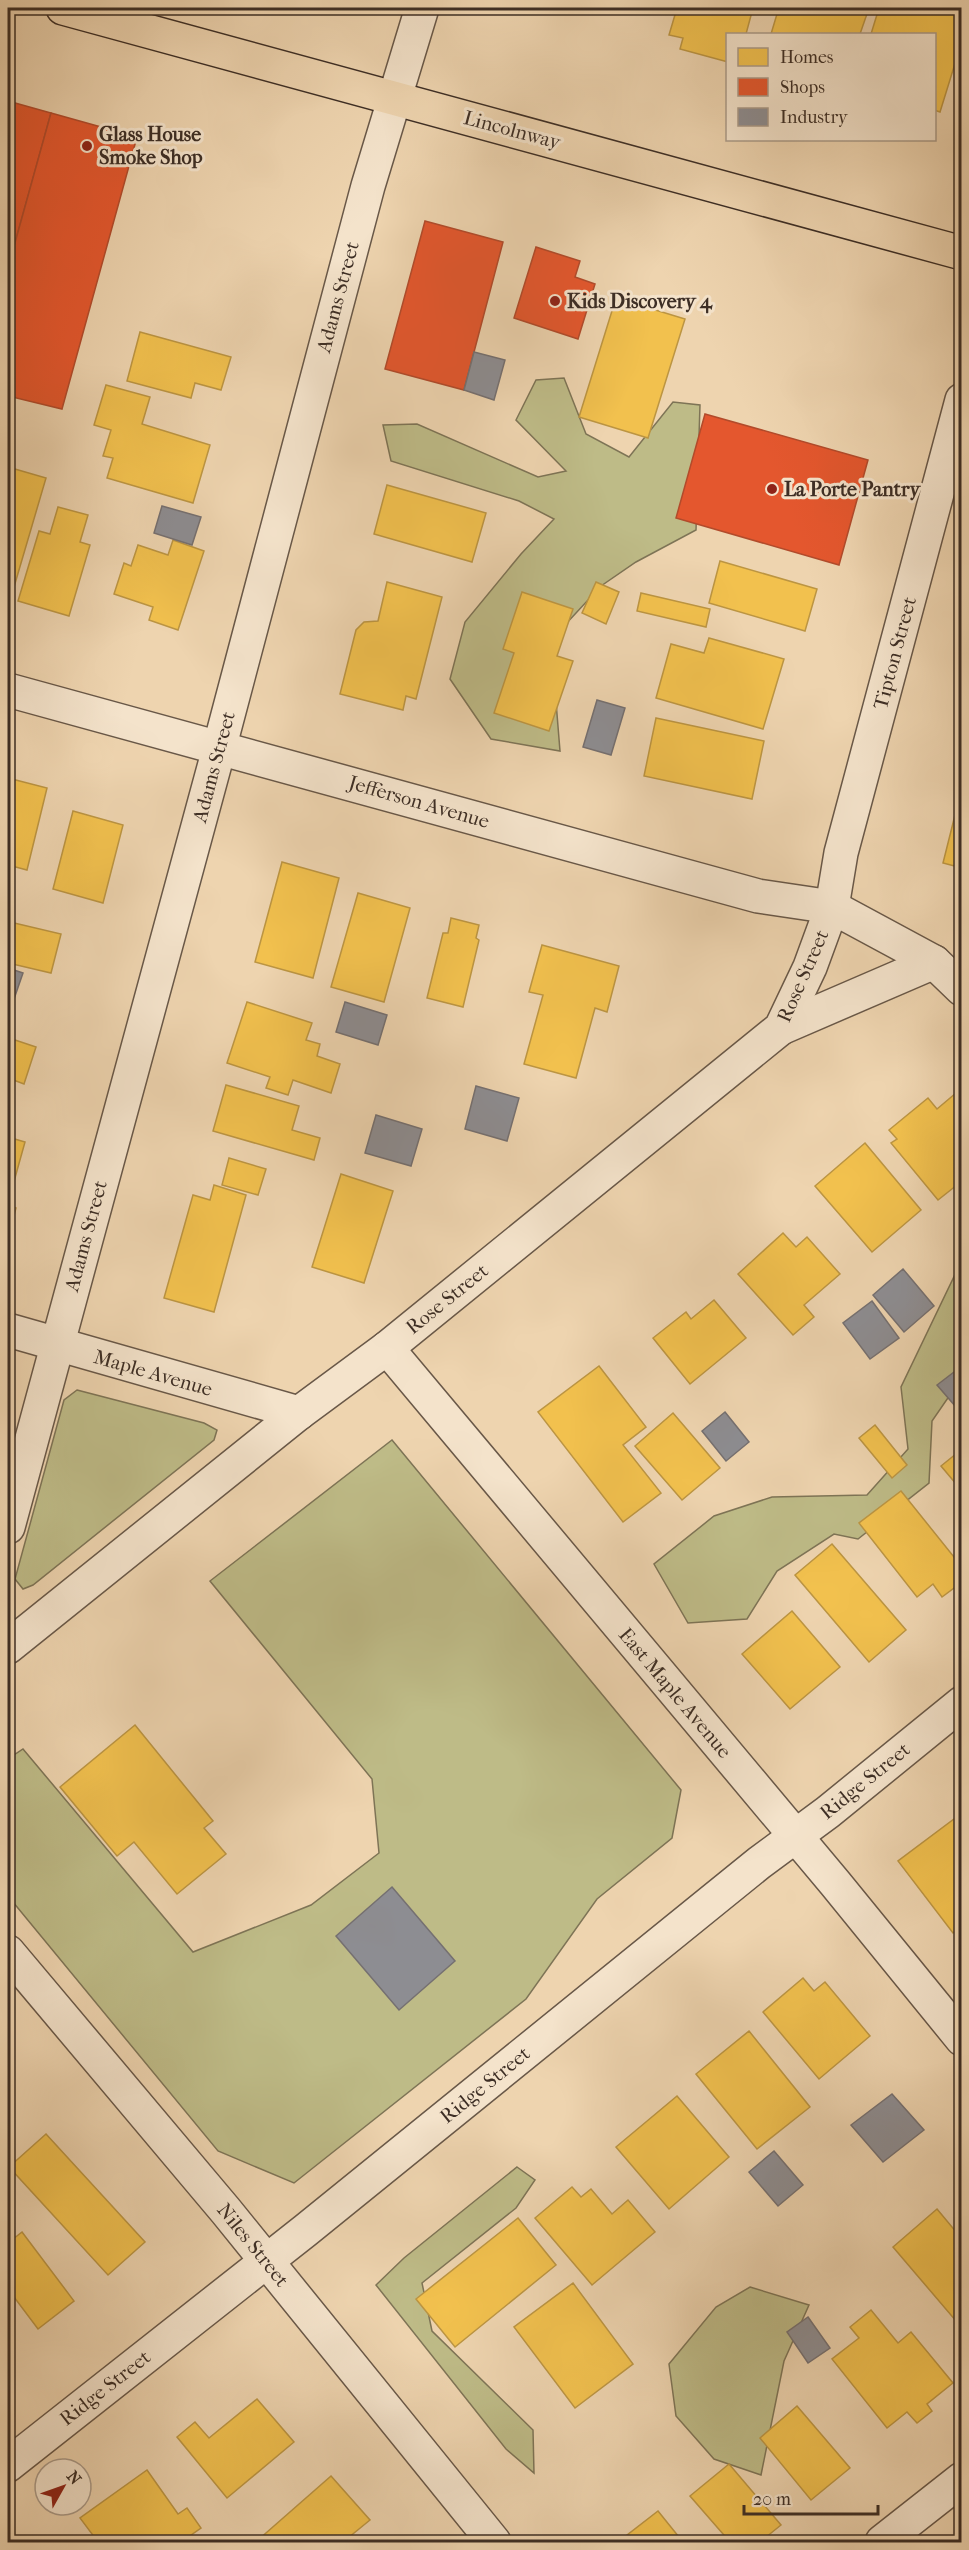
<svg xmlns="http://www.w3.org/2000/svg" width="969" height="2550" font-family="'IM FELL French Canon',serif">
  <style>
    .green { fill: #bebb87; stroke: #7e7456; stroke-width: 1.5 }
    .homes { fill: #f2c14e; stroke: #bc9542; stroke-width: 1.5 }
    .shops { fill: #e4572e; stroke: #b24b2b; stroke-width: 1.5 }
    .industry { fill: #8d8d92; stroke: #757071; stroke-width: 1.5 }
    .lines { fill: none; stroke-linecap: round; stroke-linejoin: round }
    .minor-casing { stroke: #695848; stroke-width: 36 }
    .major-casing { stroke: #3d2e25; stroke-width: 36 }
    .minor { stroke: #f4e3cb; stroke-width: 33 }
    .major { stroke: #eed4af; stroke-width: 33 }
    .poi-dot { fill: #8f2418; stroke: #f4e3cb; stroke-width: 2 }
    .labels { text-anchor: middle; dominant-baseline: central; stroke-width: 6; stroke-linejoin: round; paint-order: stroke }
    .street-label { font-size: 20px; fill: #3d2e25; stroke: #f4e3cb }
    .poi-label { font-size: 20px; font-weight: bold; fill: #3d2e25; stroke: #f4e3cb; text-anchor: start }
  </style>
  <rect width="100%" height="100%" fill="#eed4af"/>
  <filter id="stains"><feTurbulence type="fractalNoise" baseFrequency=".00333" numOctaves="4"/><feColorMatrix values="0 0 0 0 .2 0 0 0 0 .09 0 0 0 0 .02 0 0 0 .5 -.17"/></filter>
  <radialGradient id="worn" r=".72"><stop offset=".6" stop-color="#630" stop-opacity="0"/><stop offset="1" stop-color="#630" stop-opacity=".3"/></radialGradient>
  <!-- green -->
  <g class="green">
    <path d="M 564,378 L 586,434 L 629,457 L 673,402 L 700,405 L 696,530 L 636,562 L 601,586 L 551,640 L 560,751 L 491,739 L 450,679 L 465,622 L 521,554 L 554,519 L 519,501 L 391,461 L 383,425 L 417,424 L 538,477 L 566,471 L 516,420 L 536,380 Z"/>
    <path d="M 961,1262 L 961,1379 L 932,1421 L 929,1483 L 858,1539 L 834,1534 L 777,1571 L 747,1619 L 688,1623 L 654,1564 L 714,1516 L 772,1497 L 867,1495 L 908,1449 L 901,1387 Z"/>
    <path d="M 77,1390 L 204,1423 L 217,1430 L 214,1440 L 33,1585 L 23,1589 L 15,1579 L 64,1400 Z"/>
    <path d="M 392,1440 L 681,1790 L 672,1838 L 597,1899 L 526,1999 L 294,2183 L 218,2151 L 8,1896 L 8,1759 L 23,1749 L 193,1952 L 311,1905 L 379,1853 L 372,1779 L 210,1581 Z"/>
    <path d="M 517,2167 L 535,2180 L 516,2208 L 422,2283 L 432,2331 L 533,2430 L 534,2473 L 506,2449 L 376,2285 L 404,2258 Z"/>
    <path d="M 750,2287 L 809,2305 L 784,2361 L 761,2475 L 714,2459 L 676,2416 L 669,2364 L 716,2307 Z"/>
  </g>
  <!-- homes -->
  <g class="homes">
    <path d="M 677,8 L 753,8 L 746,34 L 728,34 L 728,62 L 680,49 L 683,38 L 669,35 Z"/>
    <path d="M 765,8 L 869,8 L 860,34 L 771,34 L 777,14 L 765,10 Z"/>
    <path d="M 879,8 L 952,8 L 962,10 L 962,41 L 940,112 L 934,110 L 934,34 L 871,34 Z"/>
    <path d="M 616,298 L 685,319 L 648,438 L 579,417 Z"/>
    <path d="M 140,332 L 231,357 L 221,390 L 195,383 L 191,398 L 127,381 Z"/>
    <path d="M 106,385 L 150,397 L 142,424 L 210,445 L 193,503 L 107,478 L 113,458 L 103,456 L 111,430 L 94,425 Z"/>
    <path d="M 8,467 L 46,478 L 14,587 L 8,585 Z"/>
    <path d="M 387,485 L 486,513 L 472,562 L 374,534 Z"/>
    <path d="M 58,507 L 88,515 L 80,542 L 90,545 L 69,616 L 18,601 L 39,531 L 50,534 Z"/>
    <path d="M 173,540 L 204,551 L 178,630 L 149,620 L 153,607 L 114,594 L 124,563 L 131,566 L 138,545 L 168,555 Z"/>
    <path d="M 720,561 L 817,589 L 805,631 L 709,603 Z"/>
    <path d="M 387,582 L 442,597 L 416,699 L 406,696 L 403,710 L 340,694 L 356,630 L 364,622 L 378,621 Z"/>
    <path d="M 596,582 L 619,592 L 606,624 L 582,613 Z"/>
    <path d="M 522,592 L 573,609 L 557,656 L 573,661 L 549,731 L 494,713 L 514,653 L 503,649 Z"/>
    <path d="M 641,593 L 710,609 L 706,627 L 637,611 Z"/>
    <path d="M 709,638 L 784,659 L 763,729 L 656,698 L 671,644 L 704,653 Z"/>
    <path d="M 656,718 L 764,741 L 752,799 L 644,776 Z"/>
    <path d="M 8,778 L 47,788 L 27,870 L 8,865 Z"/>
    <path d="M 73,811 L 123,825 L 103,903 L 53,889 Z"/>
    <path d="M 955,815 L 962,817 L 962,868 L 943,863 Z"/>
    <path d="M 282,862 L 339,878 L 313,978 L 255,962 Z"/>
    <path d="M 358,893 L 410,908 L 384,1002 L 331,987 Z"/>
    <path d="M 451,918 L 479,925 L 476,938 L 479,940 L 463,1007 L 427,998 L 443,933 L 448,933 Z"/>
    <path d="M 10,922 L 61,934 L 51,973 L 8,963 L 8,932 Z"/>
    <path d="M 542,945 L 619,966 L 607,1012 L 595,1008 L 576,1078 L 524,1064 L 543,995 L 529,992 Z"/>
    <path d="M 247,1002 L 312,1023 L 306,1040 L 320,1044 L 317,1056 L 340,1064 L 331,1093 L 293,1080 L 288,1095 L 266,1088 L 270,1077 L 227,1063 Z"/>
    <path d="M 8,1027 L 12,1028 L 9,1038 L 36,1047 L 24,1084 L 8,1078 Z"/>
    <path d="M 226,1085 L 299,1106 L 292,1130 L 320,1138 L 314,1160 L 213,1131 Z"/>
    <path d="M 956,1093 L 962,1100 L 962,1181 L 938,1200 L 891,1143 L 897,1139 L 889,1130 L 928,1098 L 937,1109 Z"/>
    <path d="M 8,1137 L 25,1142 L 8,1203 Z"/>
    <path d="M 865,1143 L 921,1210 L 872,1252 L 815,1186 Z"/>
    <path d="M 229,1158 L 266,1169 L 258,1195 L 222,1185 Z"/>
    <path d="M 341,1174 L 393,1191 L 364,1283 L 312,1267 Z"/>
    <path d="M 214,1185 L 246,1195 L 214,1312 L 164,1298 L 193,1195 L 210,1200 Z"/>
    <path d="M 8,1205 L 16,1208 L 8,1238 Z"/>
    <path d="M 783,1233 L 796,1247 L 807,1237 L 840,1274 L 804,1305 L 814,1317 L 793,1335 L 738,1274 Z"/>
    <path d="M 714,1300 L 746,1338 L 690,1384 L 653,1338 L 686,1312 L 691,1319 Z"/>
    <path d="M 599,1366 L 646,1427 L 623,1445 L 661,1493 L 623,1522 L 538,1412 Z"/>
    <path d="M 673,1413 L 720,1468 L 682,1500 L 635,1446 Z"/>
    <path d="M 875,1425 L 907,1465 L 892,1478 L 859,1438 Z"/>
    <path d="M 962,1449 L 962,1491 L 941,1466 Z"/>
    <path d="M 901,1491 L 962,1567 L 962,1582 L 942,1597 L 933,1584 L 917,1597 L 859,1523 Z"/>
    <path d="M 832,1544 L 906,1630 L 869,1662 L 795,1575 Z"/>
    <path d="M 792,1611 L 840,1667 L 790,1709 L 742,1654 Z"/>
    <path d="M 135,1725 L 213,1821 L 204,1828 L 226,1854 L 177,1894 L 134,1842 L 117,1856 L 60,1787 Z"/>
    <path d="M 962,1813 L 962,1926 L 953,1933 L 898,1861 Z"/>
    <path d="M 803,1978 L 814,1991 L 825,1982 L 870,2036 L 819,2079 L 763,2012 Z"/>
    <path d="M 749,2031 L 810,2107 L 757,2149 L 696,2074 Z"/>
    <path d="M 677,2096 L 729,2157 L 669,2209 L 616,2147 Z"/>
    <path d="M 46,2134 L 145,2242 L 108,2275 L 9,2167 Z"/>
    <path d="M 572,2187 L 581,2197 L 591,2189 L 612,2214 L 628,2200 L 655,2232 L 592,2285 L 535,2218 Z"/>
    <path d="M 937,2209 L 962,2239 L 962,2328 L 893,2247 Z"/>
    <path d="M 518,2218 L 556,2265 L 455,2347 L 416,2299 Z"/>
    <path d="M 22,2232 L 74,2301 L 38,2329 L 8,2289 L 8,2243 Z"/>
    <path d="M 573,2283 L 633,2364 L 575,2408 L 514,2327 Z"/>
    <path d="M 871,2310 L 898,2343 L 911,2332 L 953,2383 L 927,2404 L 932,2411 L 917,2423 L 907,2412 L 887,2428 L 832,2359 L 859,2338 L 850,2327 Z"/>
    <path d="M 257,2399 L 294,2442 L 227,2498 L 177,2437 L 195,2422 L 209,2438 Z"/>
    <path d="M 797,2406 L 850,2468 L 811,2500 L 760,2438 Z"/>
    <path d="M 729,2464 L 781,2525 L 760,2542 L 730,2542 L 690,2496 Z"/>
    <path d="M 147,2470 L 178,2514 L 187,2508 L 201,2528 L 181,2542 L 98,2542 L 80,2518 Z"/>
    <path d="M 331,2476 L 370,2520 L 343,2542 L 260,2542 L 258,2540 Z"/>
    <path d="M 658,2511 L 683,2542 L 618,2542 Z"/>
  </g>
  <!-- shops -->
  <g class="shops">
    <path d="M 8,101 L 51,113 L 8,268 Z"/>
    <path d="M 51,113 L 137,137 L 62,409 L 8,396 L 8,268 Z"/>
    <path d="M 425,221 L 503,242 L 464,390 L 385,369 Z"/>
    <path d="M 536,247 L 580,261 L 575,277 L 595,284 L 578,339 L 514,318 Z"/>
    <path d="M 705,414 L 868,460 L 839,565 L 676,518 Z"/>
  </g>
  <!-- industry -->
  <g class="industry">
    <path d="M 474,352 L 505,360 L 494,400 L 464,390 Z"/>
    <path d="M 162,506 L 201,517 L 192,545 L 154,533 Z"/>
    <path d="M 597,700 L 625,708 L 611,755 L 583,747 Z"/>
    <path d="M 8,968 L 23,973 L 14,999 L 8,997 Z"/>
    <path d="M 345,1002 L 387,1015 L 378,1045 L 336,1032 Z"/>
    <path d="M 476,1086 L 519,1098 L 507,1141 L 465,1129 Z"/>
    <path d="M 376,1115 L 422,1129 L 411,1166 L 365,1153 Z"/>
    <path d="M 903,1269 L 934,1306 L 904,1332 L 873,1295 Z"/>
    <path d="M 872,1301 L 899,1338 L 870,1359 L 843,1323 Z"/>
    <path d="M 958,1369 L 962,1373 L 962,1414 L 937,1385 Z"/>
    <path d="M 725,1412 L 749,1442 L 726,1461 L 702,1431 Z"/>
    <path d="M 392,1887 L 455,1961 L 399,2010 L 336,1936 Z"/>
    <path d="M 892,2094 L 924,2130 L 883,2162 L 851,2125 Z"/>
    <path d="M 774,2151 L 803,2185 L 778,2206 L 749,2172 Z"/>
    <path d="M 808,2317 L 830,2348 L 808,2363 L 787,2332 Z"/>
  </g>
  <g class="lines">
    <defs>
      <g id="minor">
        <path d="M 8,690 L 758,896 L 832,907 L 934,962 L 962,989"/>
        <path d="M 781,1028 L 934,962"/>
        <path d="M 8,1330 L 299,1413"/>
        <path d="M 387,1348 L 835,1883 L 962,2039"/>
        <path d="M 8,1527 L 219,749 L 368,186 L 422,8"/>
        <path d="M 8,1647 L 299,1413 L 387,1348 L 781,1028 L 810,967 L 832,907 L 841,853 L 962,400"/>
        <path d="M 8,1952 L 226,2211 L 494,2542"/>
        <path d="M 8,2465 L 306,2230 L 759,1863 L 828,1812 L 962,1703"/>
        <path d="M 882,2542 L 962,2479"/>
      </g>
      <path id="major" d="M 63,8 L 962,253"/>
    </defs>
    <!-- minor casing -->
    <use href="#minor" class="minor-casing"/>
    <!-- major casing -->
    <use href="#major" class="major-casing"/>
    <!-- minor -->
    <use href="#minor" class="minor"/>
    <!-- major -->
    <use href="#major" class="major"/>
  </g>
  <!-- markers -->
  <g class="poi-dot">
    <circle cx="87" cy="146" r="6"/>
    <circle cx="555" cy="301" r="6"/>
    <circle cx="772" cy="489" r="6"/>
  </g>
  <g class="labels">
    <!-- street labels -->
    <g class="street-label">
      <text transform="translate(512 130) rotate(15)">Lincolnway</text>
      <text transform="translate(338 297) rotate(-75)">Adams Street</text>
      <text transform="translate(895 653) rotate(-75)">Tipton Street</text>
      <text transform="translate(214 767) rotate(-75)">Adams Street</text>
      <text transform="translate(419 802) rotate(16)">Jefferson Avenue</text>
      <text transform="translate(803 976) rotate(-66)">Rose Street</text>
      <text transform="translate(86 1236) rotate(-75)">Adams Street</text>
      <text transform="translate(447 1299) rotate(-39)">Rose Street</text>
      <text transform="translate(153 1373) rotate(16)">Maple Avenue</text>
      <text transform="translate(675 1693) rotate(50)">East Maple Avenue</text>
      <text transform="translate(865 1781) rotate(-39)">Ridge Street</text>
      <text transform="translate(485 2085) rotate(-39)">Ridge Street</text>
      <text transform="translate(253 2245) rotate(51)">Niles Street</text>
      <text transform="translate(105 2388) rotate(-38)">Ridge Street</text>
    </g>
    <!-- poi labels -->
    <g class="poi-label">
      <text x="99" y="134">Glass House<tspan x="99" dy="23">Smoke Shop</tspan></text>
      <text x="567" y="301">Kids Discovery 4</text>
      <text x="784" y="489">La Porte Pantry</text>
    </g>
  </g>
  <!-- margin -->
  <rect width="969" height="2550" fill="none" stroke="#eed4af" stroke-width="30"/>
  <rect x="9" y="9" width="951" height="2532" fill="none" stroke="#3d2e25" stroke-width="3"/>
  <rect x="15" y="15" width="939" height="2520" fill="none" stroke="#3d2e25" stroke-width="1.5"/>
  <!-- legend -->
  <rect x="726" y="33" width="210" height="108" fill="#f4e3cb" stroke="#ab9b89" stroke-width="1.5"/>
  <rect x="738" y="48" width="30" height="18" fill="#f2c14e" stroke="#ab9b89" stroke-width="1.5"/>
  <text x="780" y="63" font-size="18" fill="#3d2e25">Homes</text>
  <rect x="738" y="78" width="30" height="18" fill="#e4572e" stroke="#ab9b89" stroke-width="1.5"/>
  <text x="780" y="93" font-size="18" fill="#3d2e25">Shops</text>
  <rect x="738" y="108" width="30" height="18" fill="#8d8d92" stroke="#ab9b89" stroke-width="1.5"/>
  <text x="780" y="123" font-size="18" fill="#3d2e25">Industry</text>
  <!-- north arrow -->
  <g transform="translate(63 2487) rotate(50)"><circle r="28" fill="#f4e3cb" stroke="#ab9b89" stroke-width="1.5"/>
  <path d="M0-4.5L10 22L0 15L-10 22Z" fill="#8f2418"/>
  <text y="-9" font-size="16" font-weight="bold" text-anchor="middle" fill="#3d2e25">N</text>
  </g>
  <!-- scale -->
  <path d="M744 2505v9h134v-9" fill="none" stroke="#3d2e25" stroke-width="3"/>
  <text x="753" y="2505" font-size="18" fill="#3d2e25" stroke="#f4e3cb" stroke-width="4.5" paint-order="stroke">20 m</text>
  <rect width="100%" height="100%" filter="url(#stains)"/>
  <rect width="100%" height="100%" fill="url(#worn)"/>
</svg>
